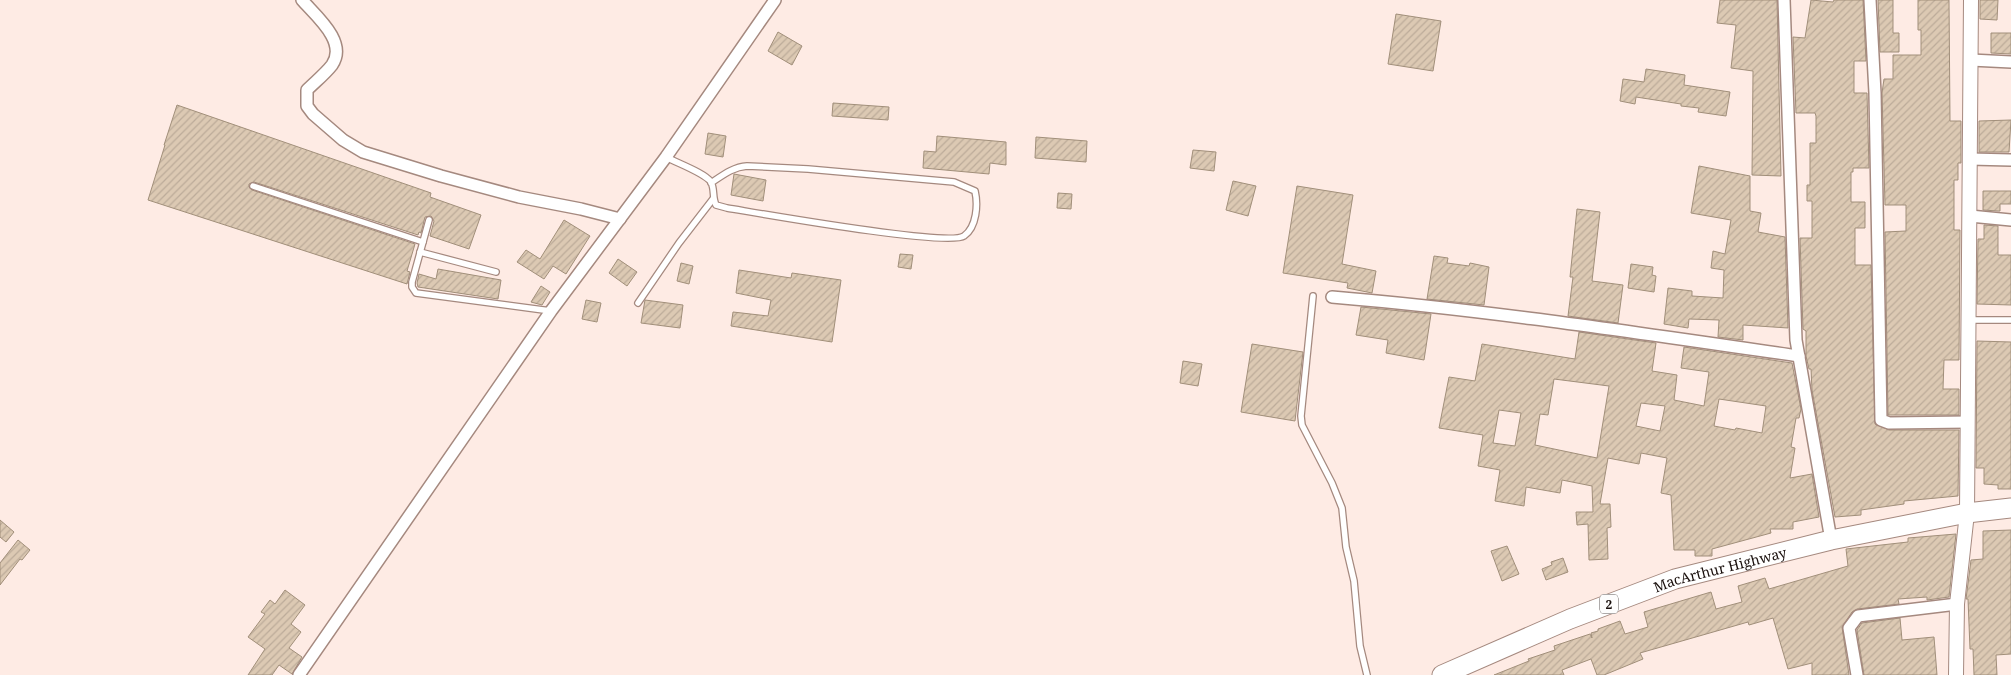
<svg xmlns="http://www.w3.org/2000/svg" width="2011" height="675" font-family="'Noto Serif',serif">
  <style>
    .building { fill: url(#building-hatch); stroke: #a18f7a; fill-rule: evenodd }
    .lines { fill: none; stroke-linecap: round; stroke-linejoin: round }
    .service-casing { stroke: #a5897f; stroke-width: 8 }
    .minor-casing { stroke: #a5897f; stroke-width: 14 }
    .tertiary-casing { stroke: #a5897f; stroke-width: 16 }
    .trunk-casing { stroke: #a5897f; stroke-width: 21 }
    .service { stroke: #fff; stroke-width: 5.5 }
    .minor { stroke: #fff; stroke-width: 11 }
    .tertiary { stroke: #fff; stroke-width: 14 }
    .trunk { stroke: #fff; stroke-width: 19 }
    .labels { text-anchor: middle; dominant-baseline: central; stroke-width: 4; stroke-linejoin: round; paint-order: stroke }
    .shield { fill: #fdfdfd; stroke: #5d5654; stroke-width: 1 }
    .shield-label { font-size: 12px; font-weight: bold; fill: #180e0b }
    .street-label { font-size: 14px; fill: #180e0b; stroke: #fdfdfd }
  </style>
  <defs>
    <pattern id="building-hatch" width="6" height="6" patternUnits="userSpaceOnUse" patternTransform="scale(1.25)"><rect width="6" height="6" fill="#dcc9b3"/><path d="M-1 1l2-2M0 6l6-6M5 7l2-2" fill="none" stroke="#bcab99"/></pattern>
  </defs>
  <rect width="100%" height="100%" fill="#feebe4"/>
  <!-- building -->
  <g class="building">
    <path d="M 1720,0 L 1777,0 L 1781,176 L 1752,175 L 1753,71 L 1731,68 L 1736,25 L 1717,23 Z"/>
    <path d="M 1811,0 L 1833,2 L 1834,0 L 1863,0 L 1866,61 L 1854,61 L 1854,93 L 1867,93 L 1869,168 L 1853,168 L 1853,172 L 1851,172 L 1851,202 L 1865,202 L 1865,228 L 1855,228 L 1855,265 L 1871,265 L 1875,424 L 1889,430 L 1959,430 L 1958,496 L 1904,501 L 1904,504 L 1861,510 L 1861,515 L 1835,517 L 1812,390 L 1811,369 L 1809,369 L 1806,356 L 1806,331 L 1803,329 L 1800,238 L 1812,238 L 1812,201 L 1807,201 L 1807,185 L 1810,185 L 1810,143 L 1816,143 L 1816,116 L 1815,113 L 1796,113 L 1793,37 L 1805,38 Z"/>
    <path d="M 1878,0 L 1893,0 L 1893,33 L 1899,33 L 1899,52 L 1880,52 Z"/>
    <path d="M 1918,0 L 1949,0 L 1950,121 L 1961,121 L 1961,163 L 1958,163 L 1958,180 L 1954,180 L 1954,230 L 1960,230 L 1959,360 L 1944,360 L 1943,389 L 1959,389 L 1959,415 L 1888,415 L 1885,232 L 1906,231 L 1906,205 L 1885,205 L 1882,93 L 1884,79 L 1893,79 L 1893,55 L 1921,55 L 1921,30 L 1918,30 Z"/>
    <path d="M 1980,0 L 1998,0 L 1997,20 L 1980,19 Z"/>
    <path d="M 1396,14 L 1441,21 L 1433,71 L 1388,64 Z"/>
    <path d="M 778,32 L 802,46 L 792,65 L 768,51 Z"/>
    <path d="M 1991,33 L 2011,33 L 2011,54 L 1991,53 Z"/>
    <path d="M 1646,69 L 1685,75 L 1684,85 L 1730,92 L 1726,116 L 1698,112 L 1699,108 L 1681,106 L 1681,104 L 1636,97 L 1635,104 L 1620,101 L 1623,79 L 1644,82 Z"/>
    <path d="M 833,103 L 889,107 L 888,120 L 832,116 Z"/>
    <path d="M 177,105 L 431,193 L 430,197 L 481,215 L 469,249 L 430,236 L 434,221 L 431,216 L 425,217 L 421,233 L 419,232 L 418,235 L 254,182 L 249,184 L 249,187 L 252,190 L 415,244 L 407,271 L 410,272 L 407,284 L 148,200 L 165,145 L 164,145 Z"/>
    <path d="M 2011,120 L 2009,152 L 1979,152 L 1979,121 Z"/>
    <path d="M 708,133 L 726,136 L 723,157 L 705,154 Z"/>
    <path d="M 937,136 L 1006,142 L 1006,165 L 990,163 L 989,174 L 923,168 L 924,151 L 936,152 Z"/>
    <path d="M 1036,137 L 1087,141 L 1086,162 L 1035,158 Z"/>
    <path d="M 1193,150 L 1216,152 L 1214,171 L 1190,168 Z"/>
    <path d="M 1699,166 L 1750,176 L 1750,211 L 1761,213 L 1758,232 L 1785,237 L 1788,328 L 1743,325 L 1743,340 L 1718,337 L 1719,320 L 1689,319 L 1688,328 L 1664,324 L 1668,288 L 1692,291 L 1692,296 L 1723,298 L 1724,270 L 1711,268 L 1713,251 L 1725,254 L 1731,220 L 1691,213 Z"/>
    <path d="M 734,174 L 766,180 L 763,201 L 731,195 Z"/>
    <path d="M 1233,181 L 1256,186 L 1248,216 L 1226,210 Z"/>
    <path d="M 1297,186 L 1353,195 L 1342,264 L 1376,271 L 1372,293 L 1347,288 L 1348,283 L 1283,273 Z"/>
    <path d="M 1983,191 L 2011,191 L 2011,204 L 2000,204 L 2000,211 L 1998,211 L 1983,210 Z"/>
    <path d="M 1058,193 L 1072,194 L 1071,209 L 1057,208 Z"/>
    <path d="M 1577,209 L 1600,212 L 1592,281 L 1623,285 L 1618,323 L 1568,316 L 1573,277 L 1570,277 Z"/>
    <path d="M 564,220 L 590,236 L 566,274 L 553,266 L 544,279 L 517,262 L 526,250 L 540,259 Z"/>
    <path d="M 1984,225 L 1998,226 L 1998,255 L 2011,255 L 2011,305 L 1977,304 L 1978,239 L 1984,239 Z"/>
    <path d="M 900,254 L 913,255 L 911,269 L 898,267 Z"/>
    <path d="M 1434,256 L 1448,258 L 1447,263 L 1469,266 L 1470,263 L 1489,267 L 1484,305 L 1427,299 Z"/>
    <path d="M 618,259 L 637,272 L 627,286 L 609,273 Z"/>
    <path d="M 681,263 L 693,266 L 689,284 L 677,281 Z"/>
    <path d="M 1631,264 L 1653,267 L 1652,275 L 1656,276 L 1654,292 L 1628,288 Z"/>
    <path d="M 438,269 L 501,280 L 498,299 L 418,287 L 417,283 L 419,274 L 436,279 Z"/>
    <path d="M 739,270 L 791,278 L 792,273 L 841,280 L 832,342 L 731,326 L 733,312 L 768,316 L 771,300 L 736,293 Z"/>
    <path d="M 541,286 L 550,292 L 542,305 L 531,302 Z"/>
    <path d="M 586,300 L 601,303 L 597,322 L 582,319 Z"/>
    <path d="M 645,300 L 683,305 L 680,328 L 641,323 Z"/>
    <path d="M 1361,307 L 1431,314 L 1424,360 L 1386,353 L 1388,340 L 1356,335 Z"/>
    <path d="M 1579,332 L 1656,343 L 1652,371 L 1677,375 L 1674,400 L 1704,406 L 1709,372 L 1681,368 L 1684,347 L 1792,363 L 1801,409 L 1799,418 L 1796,418 L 1791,447 L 1795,448 L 1790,478 L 1812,474 L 1819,517 L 1793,522 L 1793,529 L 1770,529 L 1771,533 L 1712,549 L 1712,556 L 1695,556 L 1695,550 L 1674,550 L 1671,495 L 1661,493 L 1667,458 L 1641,453 L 1639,464 L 1608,458 L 1600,504 L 1610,504 L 1611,527 L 1607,528 L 1608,559 L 1589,560 L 1588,524 L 1577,525 L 1576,512 L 1593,512 L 1592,486 L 1562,480 L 1560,493 L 1526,487 L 1524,506 L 1495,501 L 1500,470 L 1478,466 L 1483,435 L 1439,428 L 1449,377 L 1475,381 L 1482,344 L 1575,359 ZM 1554,379 L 1609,386 L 1597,458 L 1535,445 L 1540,414 L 1548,415 ZM 1719,399 L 1766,406 L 1762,433 L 1736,428 L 1735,430 L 1714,426 ZM 1641,403 L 1665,406 L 1660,431 L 1636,426 ZM 1499,410 L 1521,413 L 1515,446 L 1493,443 Z"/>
    <path d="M 1977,341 L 2011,342 L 2011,489 L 1998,489 L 1998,485 L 1984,484 L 1984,468 L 1976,468 Z"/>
    <path d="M 1252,344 L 1303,352 L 1295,421 L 1241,412 Z"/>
    <path d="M 1183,361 L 1202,364 L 1198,386 L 1180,383 Z"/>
    <path d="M 0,520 L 14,532 L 6,542 L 0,537 Z"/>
    <path d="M 2011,530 L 2011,654 L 1996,655 L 1997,675 L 1974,675 L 1973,649 L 1970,649 L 1968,599 L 1966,599 L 1971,560 L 1983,559 L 1983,531 Z"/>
    <path d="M 1956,534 L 1949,597 L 1927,600 L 1927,597 L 1898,599 L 1899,604 L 1857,609 L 1852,612 L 1842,627 L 1849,675 L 1812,675 L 1812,663 L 1788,669 L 1773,618 L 1749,625 L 1748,622 L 1640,653 L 1643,659 L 1604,675 L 1597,675 L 1591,659 L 1562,670 L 1564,675 L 1494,675 L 1529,661 L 1528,659 L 1555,650 L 1554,646 L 1590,634 L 1592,638 L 1591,633 L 1598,631 L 1598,629 L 1620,621 L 1625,634 L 1648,627 L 1644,612 L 1711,592 L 1716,609 L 1742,602 L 1738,586 L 1765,578 L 1769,589 L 1848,566 L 1846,549 L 1908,542 L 1908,538 Z"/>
    <path d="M 18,540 L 30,550 L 22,560 L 20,559 L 0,585 L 0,563 Z"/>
    <path d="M 1507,546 L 1519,574 L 1502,581 L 1491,551 Z"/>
    <path d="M 1563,558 L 1568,572 L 1546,580 L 1542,569 L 1552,565 L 1551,562 Z"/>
    <path d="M 285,590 L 305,605 L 291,624 L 301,632 L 289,648 L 302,657 L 292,674 L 279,665 L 272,675 L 248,675 L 265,649 L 248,637 L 265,614 L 261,612 L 270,600 L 275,604 Z"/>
    <path d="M 1900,618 L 1902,640 L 1934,637 L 1937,675 L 1864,675 L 1857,630 L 1862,623 Z"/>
  </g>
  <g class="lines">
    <defs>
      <g id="service">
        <path d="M 666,157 C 677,163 705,173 711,182 C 715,190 712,197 716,205 L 727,208 C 758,213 948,247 964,236 C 977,227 978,204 975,191 L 954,182 L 808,169 L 747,166 C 733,167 723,175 711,183"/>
        <path d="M 253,186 L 423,242"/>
        <path d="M 429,220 L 412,282 L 412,287 L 416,293 L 551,311"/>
        <path d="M 420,252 L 496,272"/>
        <path d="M 1313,296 L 1301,416 L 1302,425 L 1332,483 L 1342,508 L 1346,547 L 1354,581 L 1360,646 L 1367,675"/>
        <path d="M 638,303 L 679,243 L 713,199"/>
        <path d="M 1969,320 L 2011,320"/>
      </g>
      <g id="minor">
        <path d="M 302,0 C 316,16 348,42 332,65 C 325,74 315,82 307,90 L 307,106 L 313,114 L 343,140 L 363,152 L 441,176 L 519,197 L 581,209 L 620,219"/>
        <path d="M 1784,0 L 1796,340 L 1831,540"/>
        <path d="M 1870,0 L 1875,93 L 1881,420 L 1889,423 L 1968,422"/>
        <path d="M 1971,60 L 2011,62"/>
        <path d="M 1970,159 L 2011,160"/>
        <path d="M 1970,216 L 2011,220"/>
        <path d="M 1332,297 C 1489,310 1644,334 1799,356"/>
        <path d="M 299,675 L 551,311 L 666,157 L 775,0"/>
        <path d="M 1857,675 L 1849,628 L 1858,616 L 1957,604"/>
      </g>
      <path id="tertiary" d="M 1956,675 L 1957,604 L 1967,513 L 1971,0"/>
      <g id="trunk">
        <path id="s1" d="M 1442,675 L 1570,619 L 1675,579 L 1831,540 L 1967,513 L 2011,508"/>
      </g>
    </defs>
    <!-- service casing -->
    <use href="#service" class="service-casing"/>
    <!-- minor casing -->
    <use href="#minor" class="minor-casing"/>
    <!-- tertiary casing -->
    <use href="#tertiary" class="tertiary-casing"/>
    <!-- trunk casing -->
    <use href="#trunk" class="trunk-casing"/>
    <!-- service -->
    <use href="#service" class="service"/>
    <!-- minor -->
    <use href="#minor" class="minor"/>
    <!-- tertiary -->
    <use href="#tertiary" class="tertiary"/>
    <!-- trunk -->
    <use href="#trunk" class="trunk"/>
  </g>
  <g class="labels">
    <!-- shield labels -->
    <rect class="shield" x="1600" y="594.5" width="18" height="19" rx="4"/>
    <g class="shield-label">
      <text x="1609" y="604">2</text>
    </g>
    <!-- street labels -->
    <g class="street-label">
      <text stroke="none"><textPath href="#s1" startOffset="298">MacArthur Highway</textPath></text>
    </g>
  </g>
</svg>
